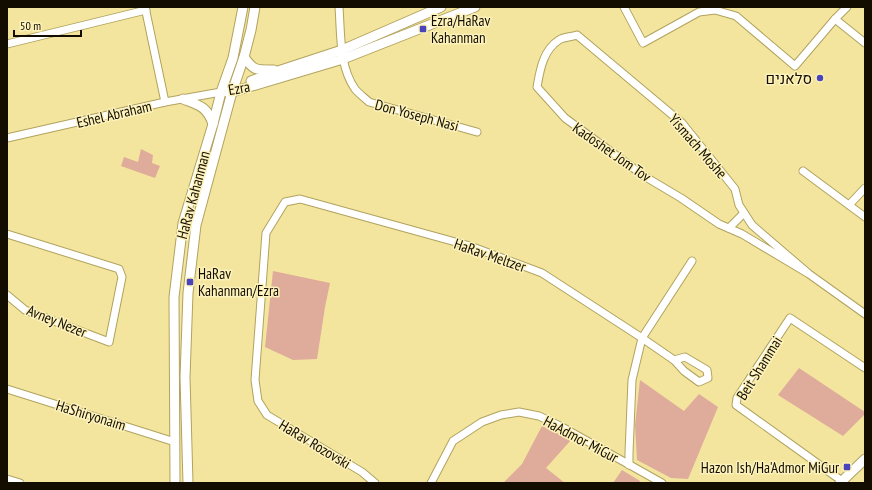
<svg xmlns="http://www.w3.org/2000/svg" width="872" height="490" font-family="'PT Sans Narrow',Heebo,sans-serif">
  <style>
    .green { fill: #dfab9b }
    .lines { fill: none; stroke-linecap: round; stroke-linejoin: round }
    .minor-casing { stroke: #b1a35e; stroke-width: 9 }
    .tertiary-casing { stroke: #b1a35e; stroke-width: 11 }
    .minor { stroke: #fff; stroke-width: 7 }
    .tertiary { stroke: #fff; stroke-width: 9 }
    .poi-dot { fill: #4844ba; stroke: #fdf2ba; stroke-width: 1.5 }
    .labels { text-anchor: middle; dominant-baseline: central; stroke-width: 3; stroke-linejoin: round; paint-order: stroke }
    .poi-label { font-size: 15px; fill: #130d00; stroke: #fdf2ba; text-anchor: start }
    .street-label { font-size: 15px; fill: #130d00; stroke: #fdf2ba }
  </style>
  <rect width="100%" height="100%" fill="#f3e59e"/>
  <!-- green -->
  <g class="green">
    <path d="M 141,149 L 153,155 L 152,163 L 160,166 L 155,178 L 121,166 L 124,157 L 138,162 Z"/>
    <path d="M 273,271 L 330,283 L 325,307 L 317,359 L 293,360 L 265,347 Z"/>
    <path d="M 799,368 L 865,412 L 865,414 L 843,436 L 778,395 Z"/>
    <path d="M 640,380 L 684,411 L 699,394 L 718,407 L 688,479 L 671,478 L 637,460 L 635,425 Z"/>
    <path d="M 542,426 L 571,440 L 546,468 L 565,483 L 503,483 L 522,464 Z"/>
    <path d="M 622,470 L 640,481 L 639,483 L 613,483 Z"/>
  </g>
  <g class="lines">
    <defs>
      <g id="minor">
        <path d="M 145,7 L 165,102"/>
        <path d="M 339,7 C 341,34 339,66 355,89 C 359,94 365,98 369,102 L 477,132"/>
        <path d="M 624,7 L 643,43 L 699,12 L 715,10 L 736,16 L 795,66 L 835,19 L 847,7"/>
        <path d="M 835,19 L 865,43"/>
        <path d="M 7,44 L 146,10"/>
        <path d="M 7,138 L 165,102 L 221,92"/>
        <path d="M 803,171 L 865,217"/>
        <path d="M 849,205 L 865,188"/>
        <path d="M 729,228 L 744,213"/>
        <path d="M 7,234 L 119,269 L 122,277 L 109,342 L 25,310 L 7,295"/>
        <path d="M 809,274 L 742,234 L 719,224 L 681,198 L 644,176 L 565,118 L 537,87 C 540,70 543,50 559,40 C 563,37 571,37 577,35 L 682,123 L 735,189 L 739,205 L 752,225 L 809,274 L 865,314"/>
        <path d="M 685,357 L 707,370 L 708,378 L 699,382 L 684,371 L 674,360 Z"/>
        <path d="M 7,389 L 175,442"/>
        <path d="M 629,465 L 629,453 L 632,380 L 642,338 L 692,261"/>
        <path d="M 7,479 L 20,483"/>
        <path d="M 842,481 L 736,405 L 737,398 L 790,318 L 865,368"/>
        <path d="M 375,483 L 362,472 L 267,415 L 258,401 L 255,380 L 266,233 L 285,202 L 300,199 L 470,246 L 542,273 L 642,338 L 674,360"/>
        <path d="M 431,483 L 453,441 L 482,422 L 501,415 L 519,412 L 539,416 L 562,427 L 662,483"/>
      </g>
      <g id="tertiary">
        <path d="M 244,57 C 254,71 256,70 274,70"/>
        <path d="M 251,81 L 281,70 L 342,50 L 441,7"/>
        <path d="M 227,92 L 232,92 L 343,59 L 475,7"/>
        <path d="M 183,99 C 198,105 207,106 213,124"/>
        <path d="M 175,483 L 174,297 L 183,223 L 213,124 L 221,92 L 233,58 L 243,7"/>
        <path d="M 188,483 L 185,377 L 188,293 L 196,225 L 232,92 L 244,57 L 251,30 L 255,7"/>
        <path d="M 840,483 L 865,459"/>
      </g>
    </defs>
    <!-- minor casing -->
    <use href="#minor" class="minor-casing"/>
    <!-- tertiary casing -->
    <use href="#tertiary" class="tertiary-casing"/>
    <!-- minor -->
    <use href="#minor" class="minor"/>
    <!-- tertiary -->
    <use href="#tertiary" class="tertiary"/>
  </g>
  <!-- markers -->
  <g class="poi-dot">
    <rect x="419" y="25" width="8" height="8" rx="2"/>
    <circle cx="820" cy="78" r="4"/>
    <rect x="186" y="278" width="8" height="8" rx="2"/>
    <rect x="843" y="463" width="8" height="8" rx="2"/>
  </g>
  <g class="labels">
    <!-- poi labels -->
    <g class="poi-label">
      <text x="431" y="20">Ezra/HaRav<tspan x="431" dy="17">Kahanman</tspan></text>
      <text x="812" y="78" text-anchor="end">סלאנים</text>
      <text x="198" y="273">HaRav<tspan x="198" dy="17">Kahanman/Ezra</tspan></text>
      <text x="839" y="467" text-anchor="end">Hazon Ish/Ha'Admor MiGur</text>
    </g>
    <!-- street labels -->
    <g class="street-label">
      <text transform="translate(239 88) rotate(-10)">Ezra</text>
      <text transform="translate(114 114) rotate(-13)">Eshel Abraham</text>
      <text transform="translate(417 115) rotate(15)">Don Yoseph Nasi</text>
      <text transform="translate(698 146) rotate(49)">Yismach Moshe</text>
      <text transform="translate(612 152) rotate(35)">Kadoshet Jom Tov</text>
      <text transform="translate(193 195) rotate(-75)">HaRav Kahanman</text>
      <text transform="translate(490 255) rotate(19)">HaRav Meltzer</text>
      <text transform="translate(57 321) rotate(22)">Avney Nezer</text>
      <text transform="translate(759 368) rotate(-58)">Beit Shammai</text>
      <text transform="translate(91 415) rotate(17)">HaShiryonaim</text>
      <text transform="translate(581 439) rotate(28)">HaAdmor MiGur</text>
      <text transform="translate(315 444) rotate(31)">HaRav Rozovski</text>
    </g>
  </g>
  <!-- border -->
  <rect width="872" height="490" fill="none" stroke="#130d00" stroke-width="16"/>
  <!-- scale -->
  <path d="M14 30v6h67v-6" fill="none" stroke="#130d00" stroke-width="2"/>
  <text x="20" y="30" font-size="12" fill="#130d00" stroke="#fdf2ba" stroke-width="3" paint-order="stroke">50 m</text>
</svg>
